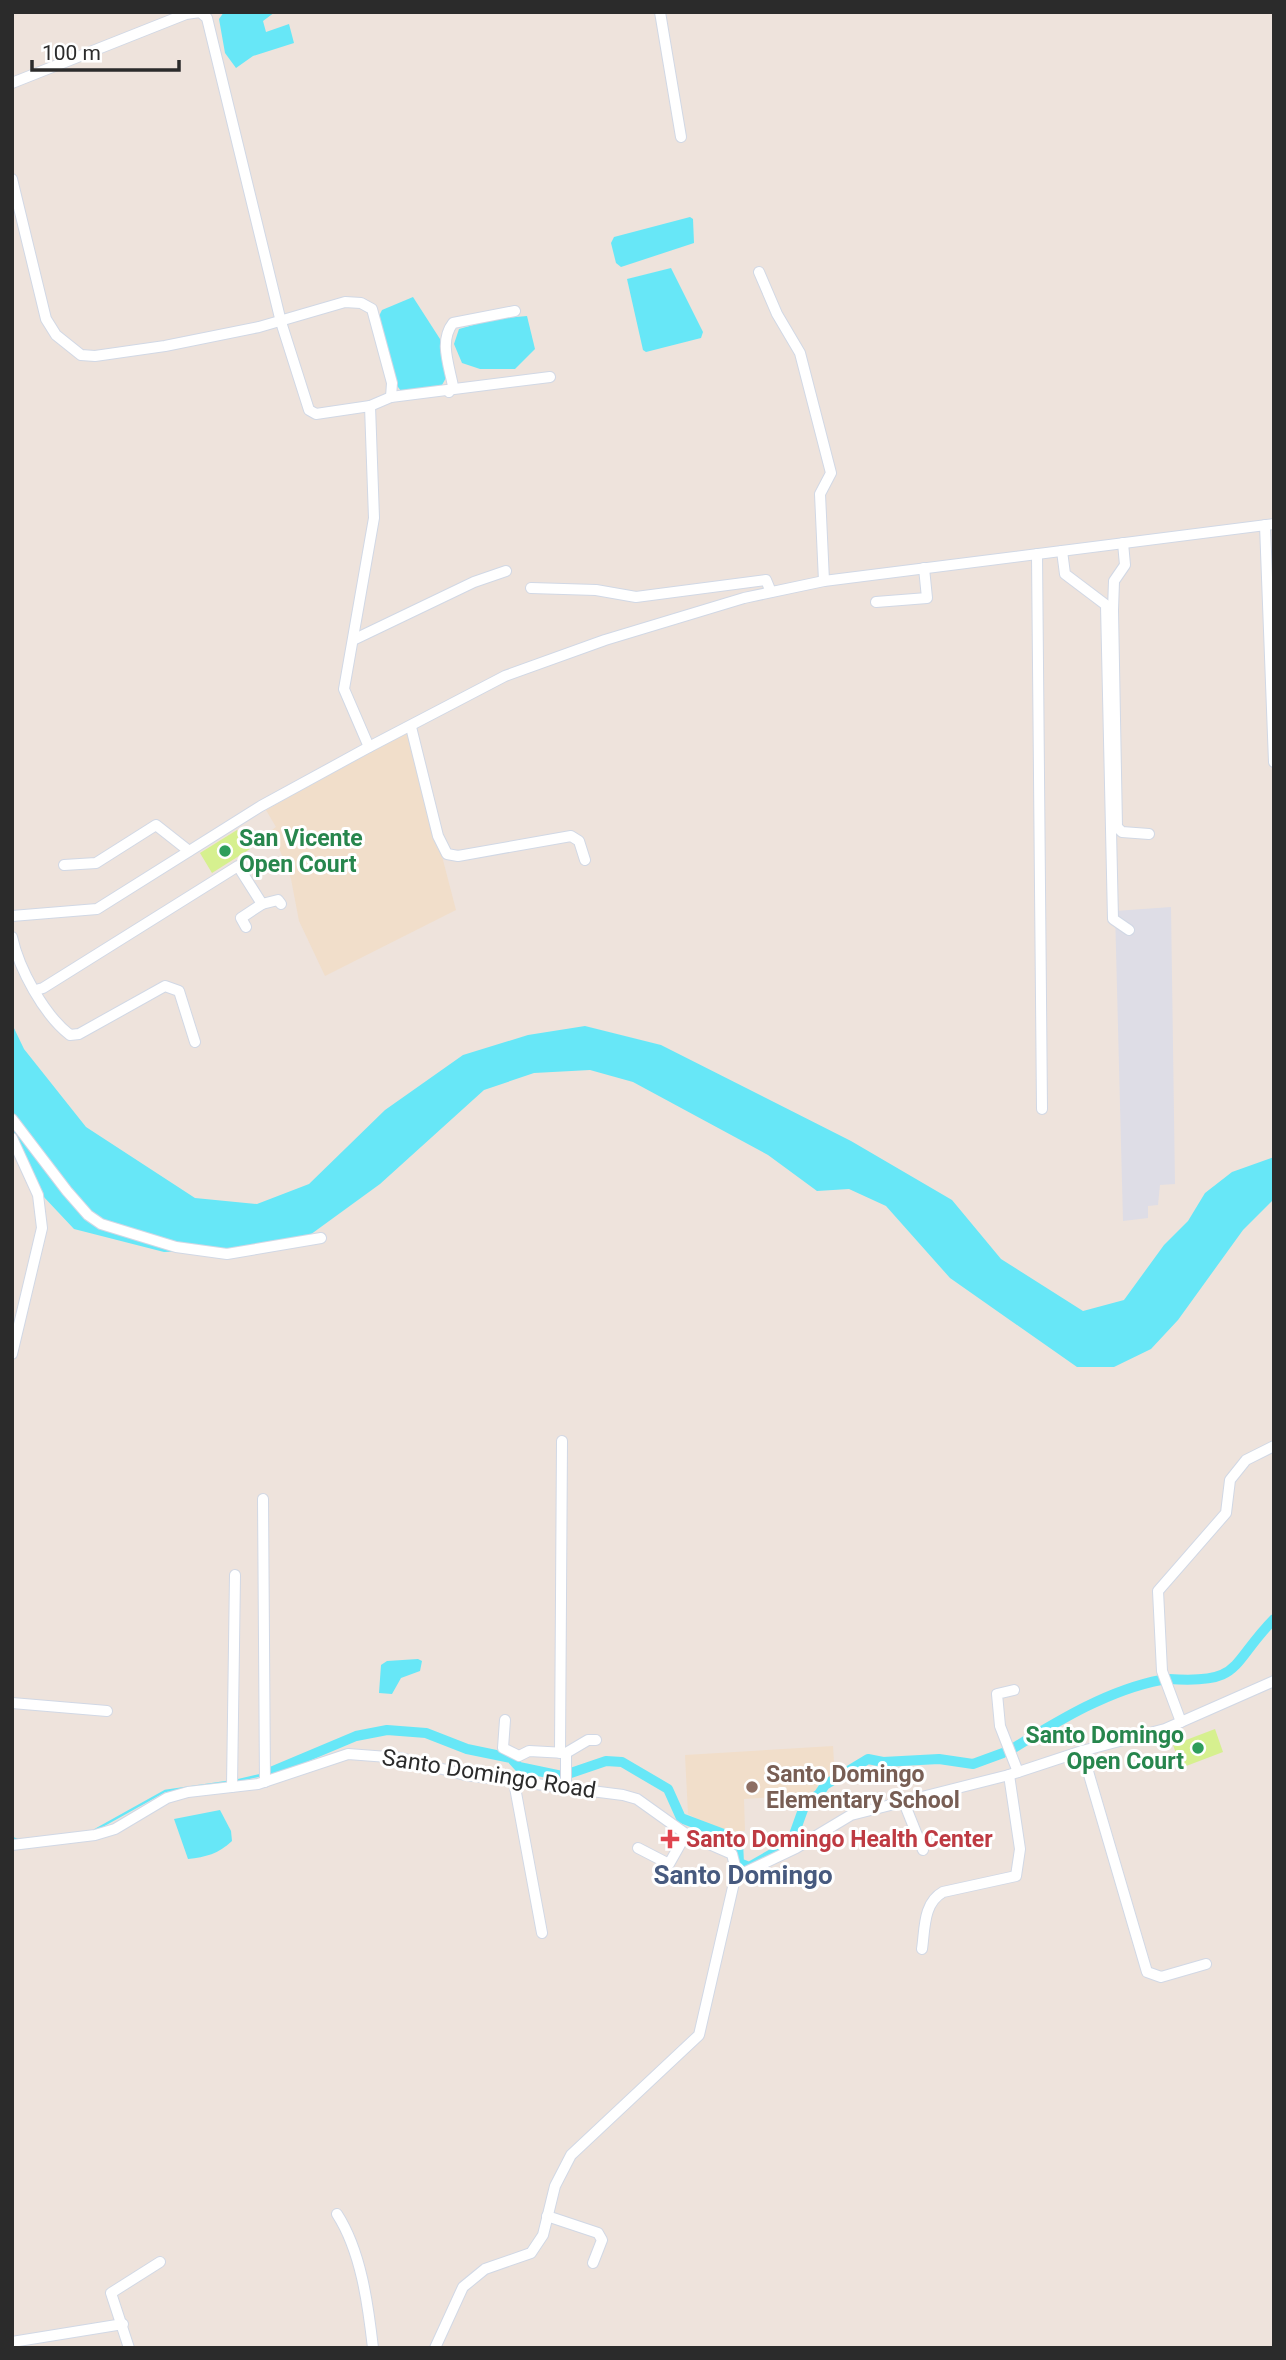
<svg xmlns="http://www.w3.org/2000/svg" width="1286" height="2360" font-family="Roboto,sans-serif">
  <style>
    .industrial { fill: #dedde6 }
    .education { fill: #f1deca }
    .pitch { fill: #d6f08f }
    .water { fill: #67e7f7 }
    .lines { fill: none; stroke-linecap: round; stroke-linejoin: round }
    .stream { stroke: #67e7f7; stroke-width: 2.5 }
    .canal { stroke: #67e7f7; stroke-width: 10 }
    .minor-casing { stroke: #d1d8e5; stroke-width: 12 }
    .minor { stroke: #fff; stroke-width: 10 }
    .leisure-dot { fill: #2e9e5b; stroke: #fff; stroke-width: 2.5 }
    .education-dot { fill: #8d6e63; stroke: #fff; stroke-width: 2.5 }
    .health-dot { fill: #e0444e; stroke: #fff; stroke-width: 2.5 }
    .labels { text-anchor: middle; dominant-baseline: central; stroke-width: 6; stroke-linejoin: round; paint-order: stroke }
    .leisure-label { font-size: 23px; font-weight: bold; fill: #27864d; stroke: #fff; text-anchor: start }
    .street-label { font-size: 23px; fill: #2b2b2b; stroke: #fff }
    .education-label { font-size: 23px; font-weight: bold; fill: #785e54; stroke: #fff; text-anchor: start }
    .health-label { font-size: 23px; font-weight: bold; fill: #be3a42; stroke: #fff; text-anchor: start }
    .quarter-label { font-size: 26px; font-weight: bold; fill: #475a7f; stroke: #fff }
  </style>
  <rect width="100%" height="100%" fill="#eee3dc"/>
  <!-- industrial -->
  <path class="industrial" d="M 1171,907 L 1175,1184 L 1160,1185 L 1158,1205 L 1148,1206 L 1148,1218 L 1123,1221 L 1115,911 Z"/>
  <!-- education -->
  <g class="education">
    <path d="M 409,729 L 456,910 L 325,976 L 299,921 L 291,879 L 272,830 L 276,827 L 266,810 Z"/>
    <path d="M 833,1746 L 835,1778 L 817,1779 L 818,1794 L 744,1799 L 745,1831 L 723,1832 L 688,1814 L 685,1755 Z"/>
  </g>
  <!-- pitch -->
  <g class="pitch">
    <path d="M 237,830 L 250,849 L 212,873 L 200,853 Z"/>
    <path d="M 1215,1729 L 1223,1752 L 1181,1768 L 1173,1745 Z"/>
  </g>
  <!-- water -->
  <g class="water">
    <path d="M 224,12 L 275,12 L 263,21 L 266,32 L 289,24 L 294,43 L 253,56 L 236,68 L 225,53 L 219,19 Z"/>
    <path d="M 690,217 L 693,219 L 694,243 L 621,267 L 616,263 L 611,243 L 614,237 Z"/>
    <path d="M 671,268 L 703,332 L 701,338 L 646,352 L 643,350 L 627,279 Z"/>
    <path d="M 413,297 L 440,339 L 447,376 L 442,385 L 401,391 L 395,383 L 379,316 L 382,310 Z"/>
    <path d="M 527,316 L 535,349 L 515,369 L 480,369 L 462,363 L 454,344 L 459,329 L 495,319 Z"/>
    <path d="M 12,1024 L 24,1049 L 86,1127 L 195,1198 L 257,1204 L 309,1184 L 385,1110 L 463,1055 L 528,1035 L 585,1026 L 661,1045 L 851,1141 L 952,1200 L 1001,1259 L 1083,1311 L 1124,1300 L 1164,1245 L 1188,1221 L 1205,1193 L 1232,1172 L 1274,1157 L 1274,1199 L 1243,1230 L 1178,1320 L 1151,1349 L 1114,1367 L 1077,1367 L 950,1278 L 886,1206 L 849,1189 L 817,1191 L 768,1155 L 633,1082 L 590,1070 L 534,1073 L 484,1090 L 380,1184 L 303,1240 L 249,1248 L 164,1252 L 74,1229 L 42,1195 L 12,1130 Z"/>
    <path d="M 418,1659 L 422,1661 L 420,1671 L 401,1678 L 392,1694 L 379,1693 L 381,1665 L 387,1661 Z"/>
    <path d="M 220,1810 L 231,1831 L 232,1841 C 218,1854 206,1857 188,1859 L 174,1819 Z"/>
  </g>
  <g class="lines">
    <!-- stream -->
    <g class="stream">
      <path d="M 235,1781 L 261,1775"/>
      <path d="M 95,1830 L 165,1791 L 227,1782"/>
      <path d="M 12,1838 L 20,1841"/>
    </g>
    <!-- canal -->
    <g class="canal">
      <path d="M 1169,1679 C 1243,1684 1229,1665 1274,1619"/>
      <path d="M 1012,1749 C 1058,1721 1108,1690 1161,1680"/>
      <path d="M 268,1773 L 356,1736 L 387,1730 L 426,1733 L 467,1749 L 511,1758 L 519,1767 L 562,1776 L 606,1761 L 622,1762 L 668,1789 L 681,1818 L 734,1838 L 738,1842 L 739,1863 L 749,1867 L 791,1843 L 805,1804 L 819,1794 L 825,1785 L 868,1759 L 883,1762 L 939,1759 L 973,1764 L 1003,1753"/>
    </g>
    <defs>
      <g id="minor">
        <path d="M 660,12 L 681,137"/>
        <path d="M 12,83 L 186,14 L 200,12 L 207,18 L 281,322 L 309,410 L 316,414 L 370,406"/>
        <path d="M 12,179 L 46,319 L 56,335 L 81,355 L 95,356 L 165,346 L 259,327 L 345,302 L 361,303 L 372,309 L 392,383 L 391,397"/>
        <path d="M 759,272 L 777,314 L 800,353 L 831,473 L 820,494 L 824,581"/>
        <path d="M 449,392 L 453,386 C 449,365 439,341 453,323 L 515,311"/>
        <path d="M 1265,525 L 1274,762"/>
        <path d="M 1123,543 L 1125,565 L 1114,581 L 1113,610 L 1117,827 L 1122,832 L 1149,834"/>
        <path d="M 1062,551 L 1065,574 L 1106,605 L 1113,919 L 1129,930"/>
        <path d="M 1037,554 L 1042,1109"/>
        <path d="M 531,588 L 596,590 L 636,597 L 766,580 L 771,592"/>
        <path d="M 876,602 L 927,598 L 924,568"/>
        <path d="M 353,640 L 474,582 L 506,571"/>
        <path d="M 411,727 L 438,836 L 447,854 L 458,856 L 571,836 L 579,841 L 585,860"/>
        <path d="M 369,747 L 344,689 L 374,518 L 370,406 L 391,397 L 550,377"/>
        <path d="M 64,865 L 96,863 L 156,825 L 189,851"/>
        <path d="M 262,904 L 278,900 L 281,904"/>
        <path d="M 12,916 L 97,909 L 261,806 L 369,747 L 505,676 L 605,640 L 744,598 L 824,581 L 1274,524"/>
        <path d="M 12,937 C 19,969 44,1015 70,1035 L 79,1034 L 165,986 L 179,991 L 195,1042"/>
        <path d="M 36,990 L 43,988 L 238,866 L 262,904 L 241,918 L 246,927"/>
        <path d="M 12,1119 L 67,1191 L 88,1215 L 101,1224 L 176,1247 L 227,1254 L 321,1238"/>
        <path d="M 12,1138 L 38,1195 L 42,1228 L 12,1354"/>
        <path d="M 263,1499 L 265,1782"/>
        <path d="M 1014,1690 L 997,1694 L 1000,1726 L 1018,1772"/>
        <path d="M 12,1703 L 107,1711"/>
        <path d="M 505,1720 L 503,1748 L 519,1756 L 529,1751 L 566,1753 L 566,1788"/>
        <path d="M 1181,1722 L 1162,1671 L 1158,1591 L 1226,1513 L 1230,1480 L 1246,1460 L 1274,1446"/>
        <path d="M 1082,1751 L 1147,1972 L 1161,1977 L 1206,1964"/>
        <path d="M 560,1753 L 562,1441"/>
        <path d="M 566,1753 L 588,1740 L 596,1740"/>
        <path d="M 514,1782 L 542,1933"/>
        <path d="M 232,1787 L 235,1575"/>
        <path d="M 903,1800 L 923,1850"/>
        <path d="M 12,1845 L 95,1835 L 115,1829 L 167,1798 L 188,1792 L 258,1784 L 348,1754 L 401,1758 L 465,1775 L 623,1795 L 637,1799 L 686,1834 L 732,1854 L 735,1866 L 733,1887 L 699,2035 L 571,2155 L 555,2186 L 543,2235 L 531,2253 L 485,2269 L 463,2287 L 435,2348"/>
        <path d="M 638,1848 L 669,1864 L 686,1834"/>
        <path d="M 733,1878 L 796,1848 L 851,1815 L 1009,1775 L 1082,1751 L 1165,1729 L 1274,1681"/>
        <path d="M 922,1949 C 925,1929 923,1903 943,1892 L 1016,1876 L 1020,1849 L 1009,1775"/>
        <path d="M 337,2214 C 361,2251 368,2304 373,2348"/>
        <path d="M 547,2216 L 598,2233 L 602,2240 L 593,2263"/>
        <path d="M 12,2342 L 123,2324"/>
        <path d="M 129,2348 L 111,2293 L 160,2262"/>
      </g>
    </defs>
    <!-- minor casing -->
    <use href="#minor" class="minor-casing"/>
    <!-- minor -->
    <use href="#minor" class="minor"/>
  </g>
  <!-- markers -->
  <g class="leisure-dot">
    <circle cx="225" cy="851" r="7"/>
    <circle cx="1198" cy="1748" r="7"/>
  </g>
  <circle class="education-dot" cx="752" cy="1787" r="7"/>
  <path class="health-dot" d="M666.5 1828.5h7v7h7v7h-7v7h-7v-7h-7v-7h7z"/>
  <g class="labels">
    <!-- leisure labels -->
    <g class="leisure-label">
      <text x="239" y="838">San Vicente<tspan x="239" dy="26">Open Court</tspan></text>
      <text x="1184" y="1735" text-anchor="end">Santo Domingo<tspan x="1184" dy="26">Open Court</tspan></text>
    </g>
    <!-- street labels -->
    <g class="street-label">
      <text transform="translate(489 1774) rotate(9)">Santo Domingo Road</text>
    </g>
    <!-- education labels -->
    <g class="education-label">
      <text x="766" y="1774">Santo Domingo<tspan x="766" dy="26">Elementary School</tspan></text>
    </g>
    <!-- health labels -->
    <g class="health-label">
      <text x="686" y="1839">Santo Domingo Health Center</text>
    </g>
    <!-- quarter labels -->
    <g class="quarter-label">
      <text x="743" y="1875">Santo Domingo</text>
    </g>
  </g>
  <!-- border -->
  <rect width="1286" height="2360" fill="none" stroke="#2b2b2b" stroke-width="28"/>
  <!-- scale -->
  <path d="M32 60v10h147v-10" fill="none" stroke="#2b2b2b" stroke-width="3.5"/>
  <text x="42" y="60" font-size="21" fill="#2b2b2b" stroke="#ffffff" stroke-width="5" paint-order="stroke">100 m</text>
</svg>
